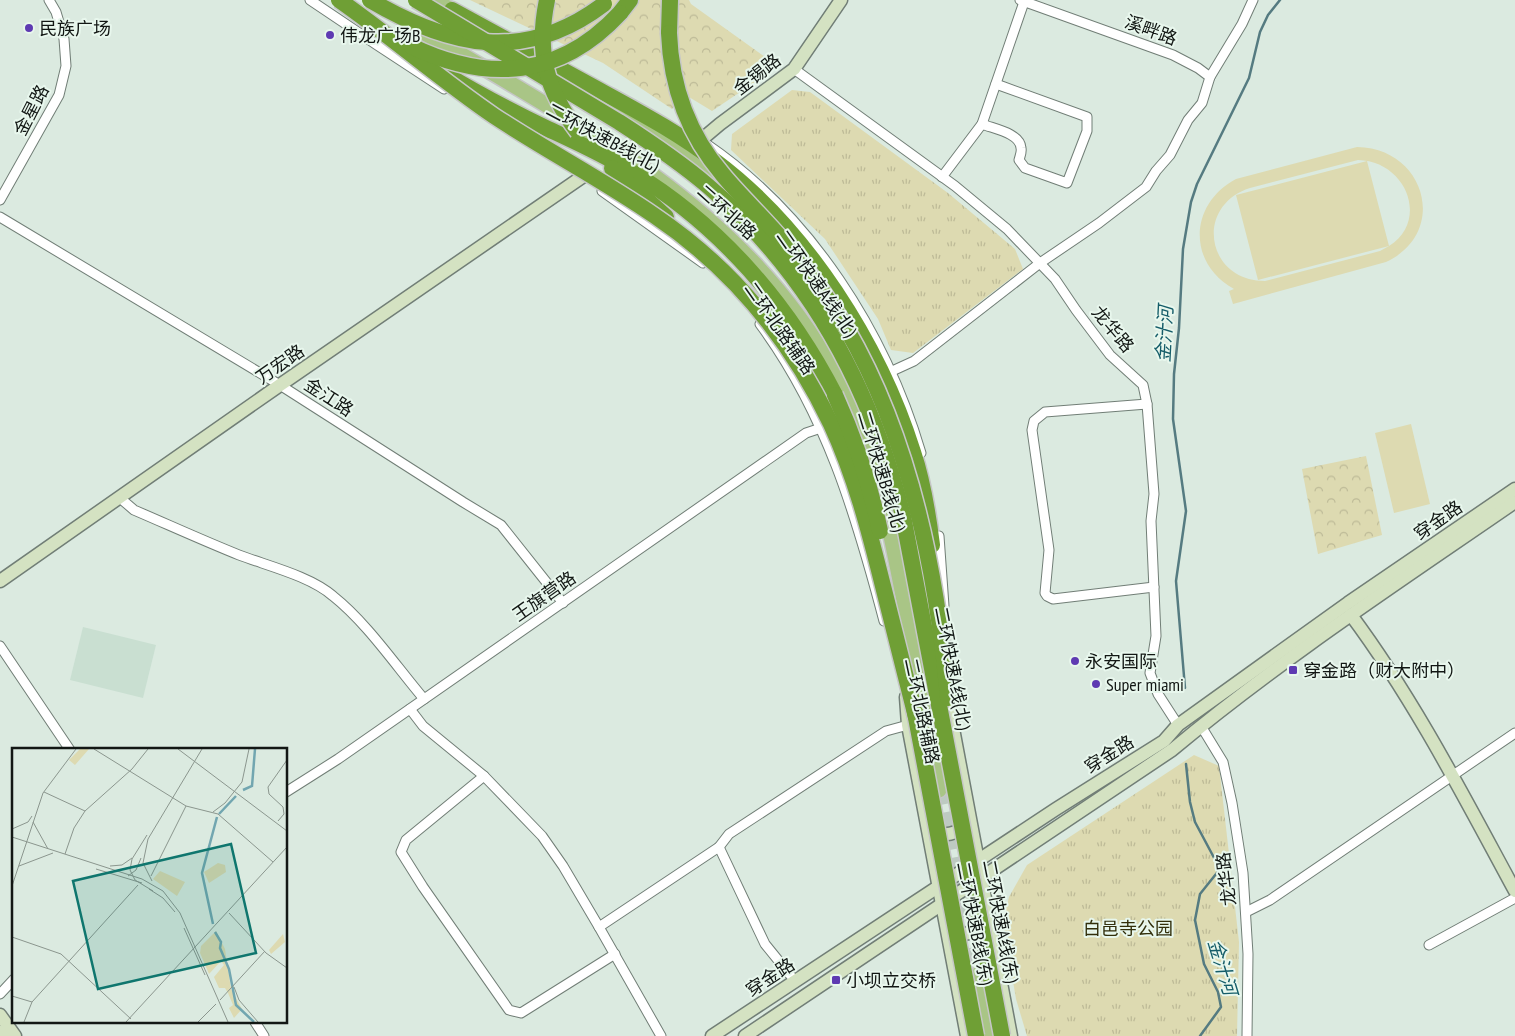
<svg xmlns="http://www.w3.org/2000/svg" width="1515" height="1036" font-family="'PT Sans Narrow','Noto Sans SC',sans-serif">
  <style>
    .built { fill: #c9dfd1 }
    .grass { fill: url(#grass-tufts) }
    .forest { fill: url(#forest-crowns) }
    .garden { fill: #dddab1; fill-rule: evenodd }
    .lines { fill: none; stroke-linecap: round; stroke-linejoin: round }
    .stream { stroke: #557b81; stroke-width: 2.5 }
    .primary-tunnel { stroke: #bdcac1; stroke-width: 15; stroke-dasharray: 15 8; stroke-linecap: butt }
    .street-casing { stroke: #717e76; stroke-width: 11 }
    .secondary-casing { stroke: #717e76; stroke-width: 15 }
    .primary-casing { stroke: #c6c7c7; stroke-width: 18 }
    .highway-casing { stroke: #c6c7c7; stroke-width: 19 }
    .street { stroke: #fff; stroke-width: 9 }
    .secondary { stroke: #d4e2c2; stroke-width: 12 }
    .primary { stroke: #a9c586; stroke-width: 15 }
    .highway { stroke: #6f9f35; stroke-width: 16 }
    .highway-bridge-casing { stroke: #c6c7c7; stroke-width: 19; stroke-linecap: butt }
    .highway-bridge { stroke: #6f9f35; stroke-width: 16 }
    .poi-dot { fill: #5e3ab2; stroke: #e8f7ed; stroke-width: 2 }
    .labels { text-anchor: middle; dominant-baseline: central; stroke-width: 4; stroke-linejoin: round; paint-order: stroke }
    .poi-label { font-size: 18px; fill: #121714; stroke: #e8f7ed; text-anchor: start }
    .street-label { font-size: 18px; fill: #121714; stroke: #e8f7ed }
    .park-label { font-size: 18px; fill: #322f0b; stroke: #e8f7ed }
    .water-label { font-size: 19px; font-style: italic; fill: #155d69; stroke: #e8f7ed }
    .inset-river { fill: none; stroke: #72a6b0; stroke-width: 2.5 }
    .inset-road { fill: none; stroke: #8b968e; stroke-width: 1 }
    .view { fill: #0f766e; fill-opacity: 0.15; stroke: #0f766e; stroke-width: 2.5 }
    .inset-edge { fill: none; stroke: #121714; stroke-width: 2.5 }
  </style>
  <defs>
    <pattern id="grass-tufts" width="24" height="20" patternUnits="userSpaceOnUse" patternTransform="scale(1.25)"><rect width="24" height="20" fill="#dddab1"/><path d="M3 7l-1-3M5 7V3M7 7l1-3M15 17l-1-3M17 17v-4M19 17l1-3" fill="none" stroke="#bdba97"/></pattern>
    <pattern id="forest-crowns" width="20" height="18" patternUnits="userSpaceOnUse" patternTransform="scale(1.25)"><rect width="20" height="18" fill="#dddab1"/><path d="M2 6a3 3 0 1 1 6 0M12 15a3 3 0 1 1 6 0" fill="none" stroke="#bdba97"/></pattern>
  </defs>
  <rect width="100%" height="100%" fill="#dbeae0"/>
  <!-- built -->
  <path class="built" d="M 83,627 L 156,645 L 143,698 L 70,680 Z"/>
  <!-- grass -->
  <g class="grass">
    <path d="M 792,90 L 810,92 L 948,193 L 1015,249 L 1023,269 L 913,353 L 891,350 L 878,319 L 825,239 L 731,150 L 732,134 Z"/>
    <path d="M 1194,755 L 1219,766 L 1239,942 L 1237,1036 L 1027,1036 L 1016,999 L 1003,922 L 1009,897 L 1027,865 Z"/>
  </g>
  <!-- forest -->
  <g class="forest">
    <path d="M 470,0 L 689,0 L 691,4 L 775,64 L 761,78 L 712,111 L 684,94 L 672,109 L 603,63 Z"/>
    <path d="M 1366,456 L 1382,535 L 1318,554 L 1302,469 Z"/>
  </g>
  <!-- garden -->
  <g class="garden">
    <path d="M 1357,147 C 1426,148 1449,233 1386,262 L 1233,304 L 1229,291 L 1234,289 C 1187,263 1189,204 1236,179 ZM 1358,160 C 1406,161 1430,220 1389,246 L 1367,161 L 1236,195 L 1258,280 L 1389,246 L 1380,251 L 1265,281 C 1206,281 1194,206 1250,188 Z"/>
    <path d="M 1411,424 L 1430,504 L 1394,513 L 1375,433 Z"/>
  </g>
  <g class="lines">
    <!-- stream -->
    <g class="stream">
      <path d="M 1185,688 L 1176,581 L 1186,511 L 1173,419 L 1174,374 L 1179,328 L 1183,249 L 1191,202 L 1197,184 L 1249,78 L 1260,32 L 1268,15 L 1280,0"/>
      <path d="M 1186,764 L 1190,802 L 1195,822 L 1220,869 L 1200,894 L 1195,920 L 1204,964 L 1218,992 L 1221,1007 L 1200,1036"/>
    </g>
    <!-- primary-tunnel -->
    <path class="primary-tunnel" d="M 939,790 L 974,974"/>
    <defs>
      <g id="street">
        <path d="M 310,0 L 377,45 L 444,89"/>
        <path d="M 1020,0 L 1173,55 L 1198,68 L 1210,77"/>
        <path d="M 794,69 L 955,186 L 1007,229 L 1055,279 L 1076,310 L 1110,355 L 1143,385 L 1147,404 L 1154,494 L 1151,521 L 1156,636 L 1150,673 L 1158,694 L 1178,725"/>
        <path d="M 982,124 C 994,129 1020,133 1021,148 C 1022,152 1020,156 1019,160 L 1025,168 L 1067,183 L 1087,131 L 1087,117 L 996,84"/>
        <path d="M 705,143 C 811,215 885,332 921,453"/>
        <path d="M 942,177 L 982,124 L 1024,2"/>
        <path d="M 602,191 L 703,263"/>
        <path d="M 0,200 L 59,95 L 66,66 L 64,39 L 56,12 L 49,0"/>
        <path d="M 0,217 L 280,385 L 463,502 L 501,525 L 563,603"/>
        <path d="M 760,324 C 826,413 856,515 884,621"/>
        <path d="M 890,372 L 914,361 L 1040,263 L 1099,223 L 1146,187 L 1156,171 L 1170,155 L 1188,120 L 1202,103 L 1210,77 L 1242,24 L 1253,0"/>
        <path d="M 1147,404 L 1045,412 L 1034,421 L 1032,430 L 1049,550 L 1045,593 L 1047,596 L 1053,599 L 1154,587"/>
        <path d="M 120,498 L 134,510 C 169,525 204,541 239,555 C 268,566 310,576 333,596 C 367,623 396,666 424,699"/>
        <path d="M 939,536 L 944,606"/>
        <path d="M 0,646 L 70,750"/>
        <path d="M 410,709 L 423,726 L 484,776 L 542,836 L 563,866 L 599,927 L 661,1036"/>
        <path d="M 1201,726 L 1223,762 L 1232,803 L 1243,873 L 1248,954 L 1247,1036"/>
        <path d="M 484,776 L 406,840 L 401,852 L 423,887 L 509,1010 L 521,1013 L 615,954"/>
        <path d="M 286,792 L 338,759 L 806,433 L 821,428"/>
        <path d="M 719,847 L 765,944 L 795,981"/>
        <path d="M 1246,912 L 1270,900 L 1515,733"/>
        <path d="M 599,927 L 719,847 L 729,834 L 886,731 L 908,725 L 908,721"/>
        <path d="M 1429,945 L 1515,898"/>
        <path d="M 0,994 L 14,979"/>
        <path d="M 255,1022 L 264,1036"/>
      </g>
      <g id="secondary">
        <path d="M 701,140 L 720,124 L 794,69 L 841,0"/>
        <path d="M 0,581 L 280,385 L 582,177"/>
        <path d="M 1351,615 C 1415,701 1464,797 1515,891"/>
        <path d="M 943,690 L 951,718 L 1011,1036"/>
        <path d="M 906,697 L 908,725 L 967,1036"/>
        <path d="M 932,830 C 943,838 958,834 967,823"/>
        <path d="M 953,945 C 960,931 977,929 989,938"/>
        <path d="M 0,1015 L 15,1036"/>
        <path d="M 0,1032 L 3,1036"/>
        <path d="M 712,1036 L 1056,809 L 1164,741 L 1178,725 L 1348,603 L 1515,489"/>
        <path d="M 745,1036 L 1172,750 C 1280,660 1399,582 1515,502"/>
      </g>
      <g id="primary">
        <path d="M 434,0 L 463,17"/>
        <path d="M 418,29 C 601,138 789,230 866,444 C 885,498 895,555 906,611 C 917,671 928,731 939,790"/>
        <path d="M 590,93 L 666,143 L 708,176"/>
        <path d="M 980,973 L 992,1036"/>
      </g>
      <g id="highway">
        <path d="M 452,10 C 501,37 550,63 599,90 C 639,112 679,133 715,161 C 806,229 879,344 913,452 C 923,482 928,513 932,545"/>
        <path d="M 620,13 L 630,0"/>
        <path d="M 669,33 L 670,0"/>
        <path d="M 447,75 C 480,95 513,112 548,129 C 576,142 605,155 632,172 C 720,225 788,304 835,395"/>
        <path d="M 612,168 L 666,217"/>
      </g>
    </defs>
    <!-- street casing -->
    <use href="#street" class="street-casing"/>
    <!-- secondary casing -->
    <use href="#secondary" class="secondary-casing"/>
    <!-- primary casing -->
    <use href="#primary" class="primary-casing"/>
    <!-- highway casing -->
    <use href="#highway" class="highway-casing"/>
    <!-- street -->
    <use href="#street" class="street"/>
    <!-- secondary -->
    <use href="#secondary" class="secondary"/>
    <!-- primary -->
    <use href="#primary" class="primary"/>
    <!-- highway -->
    <use href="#highway" class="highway"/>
    <defs>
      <g id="highway-bridge">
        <path d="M 339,0 C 392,37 441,80 494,116 C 547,151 603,180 655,216 C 732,268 791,340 831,424 C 855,476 869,530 883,586 C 894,630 905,674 916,717"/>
        <path d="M 370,0 C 450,47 525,64 604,4"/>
        <path d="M 416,0 L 619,122 C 650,142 680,162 708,186 C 809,273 871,387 903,516 L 1002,1036"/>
        <path d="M 547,0 C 536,52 546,90 578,132"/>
        <path d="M 669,33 C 671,87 688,134 723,175 C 742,198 765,219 784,242 C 807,269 828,298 846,328 C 910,438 937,573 948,698"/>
        <path d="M 411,46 C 488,83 560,78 620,13"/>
        <path d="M 835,395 C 855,439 870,484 880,531"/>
        <path d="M 914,707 L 976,1036"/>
      </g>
    </defs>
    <!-- highway-bridge casing -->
    <use href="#highway-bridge" class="highway-bridge-casing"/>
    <!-- highway-bridge -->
    <use href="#highway-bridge" class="highway-bridge"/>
  </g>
  <!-- markers -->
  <g class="poi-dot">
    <circle cx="29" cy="28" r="5"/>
    <circle cx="330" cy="35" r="5"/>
    <circle cx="1075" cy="661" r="5"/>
    <rect x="1288" y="665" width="10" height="10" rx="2.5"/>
    <circle cx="1096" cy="684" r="5"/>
    <rect x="831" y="975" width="10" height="10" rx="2.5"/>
  </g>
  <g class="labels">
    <!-- poi labels -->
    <g class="poi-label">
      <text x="39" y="28">民族广场</text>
      <text x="340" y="35">伟龙广场B</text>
      <text x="1085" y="661">永安国际</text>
      <text x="1303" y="670">穿金路（财大附中）</text>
      <text x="1106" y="684">Super miami</text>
      <text x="846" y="980">小坝立交桥</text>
    </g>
    <!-- street labels -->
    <g class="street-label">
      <text transform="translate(1151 30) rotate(20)">溪畔路</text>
      <text transform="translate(757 74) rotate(-38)">金锡路</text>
      <text transform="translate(31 110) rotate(-63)">金星路</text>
      <text transform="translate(603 137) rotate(28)">二环快速B线(北)</text>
      <text transform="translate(727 212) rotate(42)">二环北路</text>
      <text transform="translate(817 283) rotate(55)">二环快速A线(北)</text>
      <text transform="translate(780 328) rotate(55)">二环北路辅路</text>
      <text transform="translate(1113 329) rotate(50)">龙华路</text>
      <text transform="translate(280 364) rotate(-35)">万宏路</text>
      <text transform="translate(329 397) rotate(33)">金江路</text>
      <text transform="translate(882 471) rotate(73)">二环快速B线(北)</text>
      <text transform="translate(1438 520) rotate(-35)">穿金路</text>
      <text transform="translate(544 596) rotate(-35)">王旗营路</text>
      <text transform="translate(953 668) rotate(79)">二环快速A线(北)</text>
      <text transform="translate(922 711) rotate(78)">二环北路辅路</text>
      <text transform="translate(1109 754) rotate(-32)">穿金路</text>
      <text transform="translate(1226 879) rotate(-97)">龙华路</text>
      <text transform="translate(1001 921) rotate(79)">二环快速A线(东)</text>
      <text transform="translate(975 923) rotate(79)">二环快速B线(东)</text>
      <text transform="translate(770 977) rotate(-33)">穿金路</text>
    </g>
    <!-- park labels -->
    <g class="park-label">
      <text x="1128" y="928">白邑寺公园</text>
    </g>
    <!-- water labels -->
    <g class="water-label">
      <text transform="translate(1164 334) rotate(-87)">金汁河</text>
      <text transform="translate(1223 967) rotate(73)">金汁河</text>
    </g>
  </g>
  <!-- overview -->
  <g transform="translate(12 748)">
    <rect width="275" height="275" fill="#dbeae0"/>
    <path d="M 68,1 L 77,1 L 63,17 L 57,12 ZM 148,123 L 173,134 L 165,148 L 141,131 ZM 204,183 L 213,201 L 219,241 L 230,261 L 222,270 L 217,260 L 221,257 L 216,245 L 213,240 L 207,240 L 202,229 L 212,217 L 209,213 L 197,226 L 188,205 L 189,198 ZM 271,186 L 273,194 L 259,206 L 257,202 Z" fill="#dddab1"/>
    <path d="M 206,115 L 213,117 L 214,124 L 197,135 L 192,124 Z" fill="#dddab1"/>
    <path class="inset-river" d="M 231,42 L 240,38 L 243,1M 207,66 L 224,48M 201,176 L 190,125 L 205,69M 203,184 L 209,194 L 208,200 L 217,221 L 224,257 L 242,274"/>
    <path class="inset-road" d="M 82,1 L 174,58 L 206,66 L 261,114M 166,1 L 275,83M 32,44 L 73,63M 201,64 L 213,55 L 230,34 L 237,1M 266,73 L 272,66 L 271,59 L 257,46 L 256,39 L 275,12M 21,74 L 36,101M 0,81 L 16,74 L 20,68M 135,87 L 120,111 L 118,122 L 123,132 L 141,143M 0,89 L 130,131 L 151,143 L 168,165 L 216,274M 53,106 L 62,80 L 73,63 L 120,21 L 136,1M 7,118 L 41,105M 98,118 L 110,117 L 120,110M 84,121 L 130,135M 116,128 L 124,122 L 129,110M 139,128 L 174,58M 140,133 L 131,115 L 136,91 L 190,1M 0,138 L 31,45 L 64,1M 137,141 L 151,150 L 163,164M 217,165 L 254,205 L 275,220M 172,180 L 193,227M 0,189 L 49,206 L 119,271M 222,239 L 227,252 L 246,274M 0,248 L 20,254M 208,252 L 253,203M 12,274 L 20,254 L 126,137M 114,274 L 275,99M 186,274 L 204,256"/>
    <path class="view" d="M 219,96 L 244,205 L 86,241 L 61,133 Z"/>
    <rect width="275" height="275" class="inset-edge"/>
  </g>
</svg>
